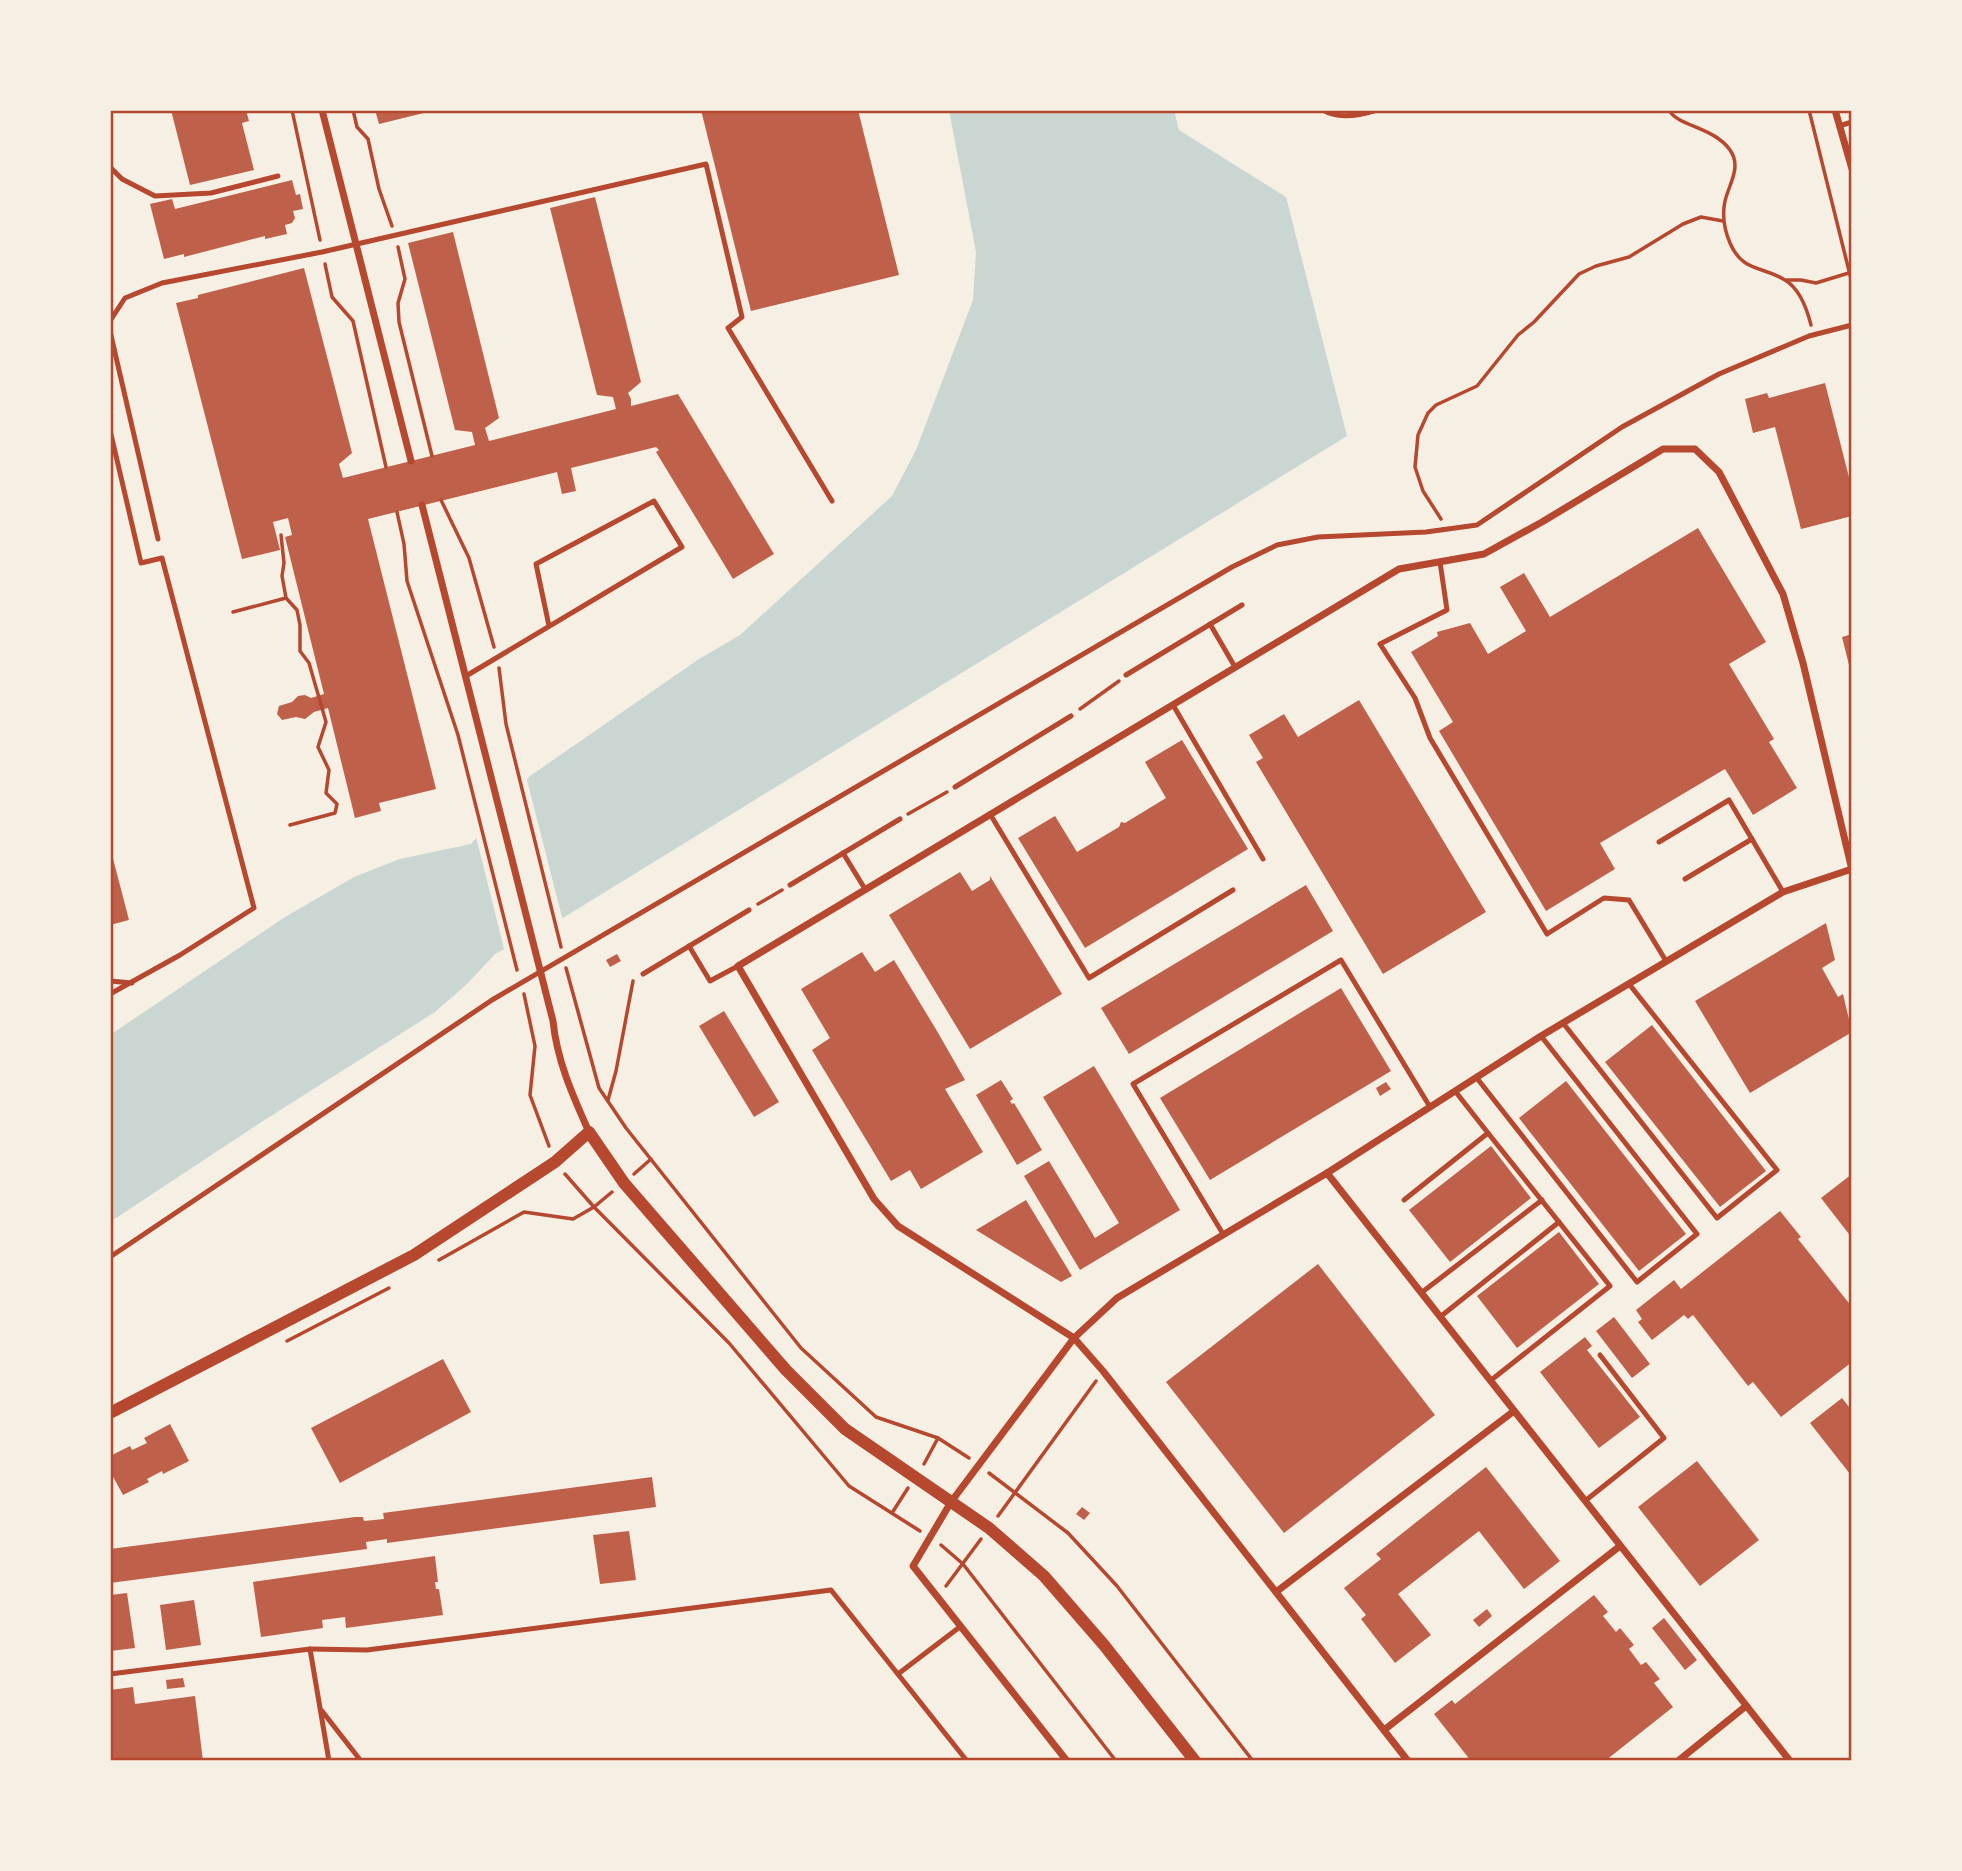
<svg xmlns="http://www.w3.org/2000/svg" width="1962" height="1871" font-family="Figtree,sans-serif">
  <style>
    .water { fill: #c9d6d2 }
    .pier { fill: #f6efe4 }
    .building { fill: #bf614a }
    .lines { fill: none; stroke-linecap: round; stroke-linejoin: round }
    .path { stroke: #b5482f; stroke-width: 3.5 }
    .service { stroke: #b5482f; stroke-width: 5 }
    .minor { stroke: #b5482f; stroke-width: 7 }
    .tertiary { stroke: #b5482f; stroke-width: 12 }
    .neatline { fill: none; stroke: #b5482f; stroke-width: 2.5 }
  </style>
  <rect width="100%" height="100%" fill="#f6efe4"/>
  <!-- water -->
  <path class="water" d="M 949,110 L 1174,110 L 1179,130 L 1286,197 L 1347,436 L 566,916 L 495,954 L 467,984 L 435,1012 L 263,1121 L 110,1222 L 110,1035 L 285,917 L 354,877 L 400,859 L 471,844 L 530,776 L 699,659 L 740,635 L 892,496 L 916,450 L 973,300 L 976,252 Z"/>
  <!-- pier -->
  <path class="pier" d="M 526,776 L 563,921 L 505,953 L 475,833 Z"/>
  <!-- building -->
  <g class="building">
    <path d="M 171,110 L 246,110 L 249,121 L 242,123 L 254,170 L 190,185 Z"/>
    <path d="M 375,110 L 431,110 L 432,111 L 379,124 Z"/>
    <path d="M 701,110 L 858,110 L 899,275 L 751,311 Z"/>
    <path d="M 292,180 L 296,195 L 300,194 L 303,209 L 293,211 L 295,218 L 292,223 L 285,225 L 287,234 L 265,239 L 265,236 L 184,257 L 184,254 L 164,259 L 150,204 L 172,199 L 175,209 Z"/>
    <path d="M 595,197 L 641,382 L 628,393 L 631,399 L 631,406 L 678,394 L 774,554 L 733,579 L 656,452 L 659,450 L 656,447 L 571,468 L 576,491 L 562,494 L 557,472 L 368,519 L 436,789 L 379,803 L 381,811 L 355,818 L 328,708 L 314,712 L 305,719 L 296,717 L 282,720 L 277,714 L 279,706 L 292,702 L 298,696 L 305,695 L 311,698 L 324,694 L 285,537 L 292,535 L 288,518 L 273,522 L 280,550 L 242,559 L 176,303 L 198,298 L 198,295 L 304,268 L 352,453 L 339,464 L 343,478 L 475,445 L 472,432 L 455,430 L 408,243 L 453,232 L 499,418 L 485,428 L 489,441 L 616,409 L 613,397 L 597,395 L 550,208 Z"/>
    <path d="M 1825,383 L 1852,489 L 1852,516 L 1801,529 L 1775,427 L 1753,433 L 1745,399 L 1767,393 L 1769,398 Z"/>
    <path d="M 1698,528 L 1766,642 L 1729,664 L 1774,739 L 1769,742 L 1797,788 L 1753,815 L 1725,769 L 1600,843 L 1615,869 L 1546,911 L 1439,731 L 1453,722 L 1411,652 L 1438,636 L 1437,632 L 1470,623 L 1488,654 L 1526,631 L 1500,587 L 1524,573 L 1550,617 Z"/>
    <path d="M 1852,634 L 1852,673 L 1851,673 L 1842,637 Z"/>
    <path d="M 1359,700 L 1486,912 L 1383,974 L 1256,762 L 1263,758 L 1249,735 L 1284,714 L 1298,737 Z"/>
    <path d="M 1182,740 L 1248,849 L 1085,948 L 1018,838 L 1055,816 L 1077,852 L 1119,827 L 1121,822 L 1125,823 L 1166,798 L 1145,762 Z"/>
    <path d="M 110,847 L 129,920 L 110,925 Z"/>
    <path d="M 960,872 L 972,891 L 990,880 L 990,876 L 1062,994 L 970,1049 L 889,915 Z"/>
    <path d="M 1306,885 L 1333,931 L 1129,1054 L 1101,1008 Z"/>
    <path d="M 1826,923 L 1835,960 L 1822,968 L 1838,997 L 1843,994 L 1852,1032 L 1750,1093 L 1695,1001 Z"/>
    <path d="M 862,952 L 875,972 L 894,960 L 937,1031 L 965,1080 L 945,1089 L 983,1152 L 921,1189 L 910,1170 L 891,1181 L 812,1050 L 830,1038 L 801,989 Z"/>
    <path d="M 617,954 L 621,961 L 610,967 L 606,960 Z"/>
    <path d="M 1341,988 L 1391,1071 L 1210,1180 L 1160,1098 Z"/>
    <path d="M 724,1011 L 779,1102 L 754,1117 L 699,1026 Z"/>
    <path d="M 1652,1025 L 1766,1171 L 1720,1207 L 1605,1062 Z"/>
    <path d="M 1094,1066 L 1180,1210 L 1080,1270 L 1024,1176 L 1049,1161 L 1095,1238 L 1119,1223 L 1043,1097 Z"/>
    <path d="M 1001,1080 L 1013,1099 L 1010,1101 L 1012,1104 L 1014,1103 L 1042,1150 L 1017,1165 L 976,1095 Z"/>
    <path d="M 1566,1081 L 1686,1234 L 1639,1271 L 1519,1118 Z"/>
    <path d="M 1386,1082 L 1391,1089 L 1380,1096 L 1376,1088 Z"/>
    <path d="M 1491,1146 L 1531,1198 L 1450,1262 L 1409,1210 Z"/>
    <path d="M 1852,1174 L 1852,1238 L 1821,1198 Z"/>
    <path d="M 1026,1200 L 1072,1276 L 1061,1282 L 976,1230 Z"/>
    <path d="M 1780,1211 L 1801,1237 L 1798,1239 L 1852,1307 L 1852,1362 L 1781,1417 L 1753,1382 L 1748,1386 L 1693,1315 L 1688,1319 L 1684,1315 L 1652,1340 L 1638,1322 L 1642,1319 L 1636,1310 L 1674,1280 L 1681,1289 Z"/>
    <path d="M 1559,1232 L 1599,1284 L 1517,1348 L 1477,1296 Z"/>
    <path d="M 1318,1264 L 1435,1415 L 1284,1533 L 1166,1382 Z"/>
    <path d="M 1614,1317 L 1650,1364 L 1632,1378 L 1596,1331 Z"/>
    <path d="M 1585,1337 L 1592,1346 L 1587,1350 L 1640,1417 L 1599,1448 L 1540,1372 Z"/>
    <path d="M 443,1359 L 471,1412 L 340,1483 L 311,1428 Z"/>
    <path d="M 1842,1398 L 1852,1411 L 1852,1472 L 1850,1474 L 1810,1423 Z"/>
    <path d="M 170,1424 L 189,1461 L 163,1474 L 162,1471 L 147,1479 L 149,1482 L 123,1495 L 110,1471 L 110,1456 L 130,1446 L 132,1450 L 147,1443 L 144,1438 Z"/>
    <path d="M 1697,1461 L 1759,1540 L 1700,1586 L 1638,1507 Z"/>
    <path d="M 1486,1467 L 1560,1561 L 1524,1589 L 1479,1531 L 1398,1594 L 1431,1635 L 1395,1663 L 1361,1619 L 1366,1615 L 1344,1588 L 1381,1559 L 1376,1554 Z"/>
    <path d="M 652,1477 L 656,1507 L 387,1543 L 387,1539 L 366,1542 L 367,1549 L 110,1583 L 110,1549 L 355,1517 L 363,1517 L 364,1521 L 384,1519 L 383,1513 Z"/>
    <path d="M 1082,1507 L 1090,1513 L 1084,1520 L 1076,1514 Z"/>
    <path d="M 629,1531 L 636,1580 L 600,1584 L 593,1535 Z"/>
    <path d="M 435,1556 L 438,1582 L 435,1582 L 436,1589 L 439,1589 L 443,1615 L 346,1628 L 345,1617 L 322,1620 L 323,1628 L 261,1637 L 253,1582 Z"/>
    <path d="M 127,1593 L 135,1648 L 110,1651 L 110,1595 Z"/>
    <path d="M 1594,1595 L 1608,1612 L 1603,1616 L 1616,1632 L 1620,1628 L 1634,1645 L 1629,1649 L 1641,1665 L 1646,1662 L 1660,1679 L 1654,1683 L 1673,1707 L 1605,1761 L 1471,1761 L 1434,1714 L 1452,1700 L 1455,1704 Z"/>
    <path d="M 194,1600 L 201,1645 L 166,1650 L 160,1605 Z"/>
    <path d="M 1487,1609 L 1492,1616 L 1479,1627 L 1473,1620 Z"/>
    <path d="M 1664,1618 L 1697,1660 L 1685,1670 L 1652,1628 Z"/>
    <path d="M 183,1678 L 185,1687 L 167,1689 L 166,1680 Z"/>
    <path d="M 133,1687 L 135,1704 L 195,1696 L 203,1761 L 110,1761 L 110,1690 Z"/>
  </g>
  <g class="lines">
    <!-- path -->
    <g class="path">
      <path d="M 292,110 L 320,240"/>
      <path d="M 353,110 L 357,127 L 368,139 L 379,189 L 392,226"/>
      <path d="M 1669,110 C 1677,126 1714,127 1730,150 C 1742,167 1729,184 1725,201 C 1722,215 1724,229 1730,243 C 1742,272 1763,266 1785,280 C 1800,289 1807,309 1811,325"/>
      <path d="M 1809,110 L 1852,283"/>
      <path d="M 398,247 L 405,279 L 398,303 L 399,322 L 432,456"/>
      <path d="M 325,264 L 332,297 L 353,321 L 386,467"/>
      <path d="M 1787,280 L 1801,280 L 1816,283 L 1852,272"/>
      <path d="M 441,500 L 469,558 L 494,647"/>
      <path d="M 397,512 L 404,544 L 407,581 L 458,735 L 517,970"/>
      <path d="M 1441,519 L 1423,491 L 1415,467 L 1418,435 L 1428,413 L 1436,405 L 1477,386 L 1518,335 L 1534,322 L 1579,274 L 1596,266 L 1629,257 L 1683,224 L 1701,217 L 1723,221"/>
      <path d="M 281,535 L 284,563 L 282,576 L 286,598 L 297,610 L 300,625 L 300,651 L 309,663 L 326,722 L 318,747 L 329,770 L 326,793 L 337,804 L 335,813 L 290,825"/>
      <path d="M 233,612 L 286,598"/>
      <path d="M 499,668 L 506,724 L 561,947"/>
      <path d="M 1080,709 L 1119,681"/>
      <path d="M 908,814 L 947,792"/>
      <path d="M 758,904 L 782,890"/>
      <path d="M 566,968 L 599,1088 L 626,1128 L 801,1348 L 876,1417 L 938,1438 L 969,1458"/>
      <path d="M 524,994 L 535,1046 L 530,1095 L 549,1146"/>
      <path d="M 608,1100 L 616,1071 L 633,981"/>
      <path d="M 565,1174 L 594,1207 L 729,1343 L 849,1486 L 920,1531"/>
      <path d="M 634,1174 L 651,1159"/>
      <path d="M 439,1260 L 524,1212 L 573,1219 L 594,1207 L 612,1192"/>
      <path d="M 287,1341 L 389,1288"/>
      <path d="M 924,1464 L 938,1438"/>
      <path d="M 989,1473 L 1068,1533 L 1117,1586 L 1253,1761"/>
      <path d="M 892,1513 L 908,1488"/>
      <path d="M 998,1516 L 1096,1381"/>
      <path d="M 941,1545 L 963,1564 L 1116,1761"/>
      <path d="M 946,1586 L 981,1539"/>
    </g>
    <!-- service -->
    <g class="service">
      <path d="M 1323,110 C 1338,120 1361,115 1377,110"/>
      <path d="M 1839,126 L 1852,122"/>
      <path d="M 110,167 L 122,179 L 155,196 L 211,193 L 278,176"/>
      <path d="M 110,321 L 125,298 L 162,283 L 322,252 L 706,164 L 742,317 L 728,328 L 832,501"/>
      <path d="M 110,331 L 158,539"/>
      <path d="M 110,430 L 141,563 L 162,558 L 254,908 L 180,955 L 110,994"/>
      <path d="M 1440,562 L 1447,610 L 1380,644 L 1415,698 L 1430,738 L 1547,934 L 1604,898 L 1629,900 L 1666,961"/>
      <path d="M 1210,624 L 1235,667"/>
      <path d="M 1126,675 L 1242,605"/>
      <path d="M 466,676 L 682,547 L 654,501 L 536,564 L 549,626"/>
      <path d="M 1173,705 L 1263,859"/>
      <path d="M 955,787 L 1071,716"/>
      <path d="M 990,814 L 1089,978 L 1233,890"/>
      <path d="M 1659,842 L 1729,800 L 1783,892"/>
      <path d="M 843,853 L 865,889"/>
      <path d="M 1685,879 L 1752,839"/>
      <path d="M 790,885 L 900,819"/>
      <path d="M 689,946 L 710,981 L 738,966"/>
      <path d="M 643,974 L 749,910"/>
      <path d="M 110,981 L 132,983"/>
      <path d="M 1563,1023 L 1717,1218 L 1777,1170 L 1629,984"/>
      <path d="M 1476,1077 L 1637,1282 L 1697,1234 L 1541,1036"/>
      <path d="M 1488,1133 L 1610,1286 L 1490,1381"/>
      <path d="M 1404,1200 L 1488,1133 L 1455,1091"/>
      <path d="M 1223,1234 L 1133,1084 L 1341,960 L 1430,1107"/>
      <path d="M 110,1257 L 492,1000 L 1232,567 L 1277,545 L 1318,537 L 1426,532 L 1477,525 L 1622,427 L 1719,374 L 1809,336 L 1852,325"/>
      <path d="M 1421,1293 L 1542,1200"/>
      <path d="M 1440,1317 L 1559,1222"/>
      <path d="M 1585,1501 L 1664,1438 L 1600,1355"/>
      <path d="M 310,1649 L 367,1650 L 831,1590 L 967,1761"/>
      <path d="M 110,1674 L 310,1649 L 329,1761"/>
      <path d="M 898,1674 L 961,1626"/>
      <path d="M 322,1711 L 361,1761"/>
    </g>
    <!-- minor -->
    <g class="minor">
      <path d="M 322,110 L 411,461"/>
      <path d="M 1835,110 L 1852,169"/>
      <path d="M 422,505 L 553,1021 C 557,1061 573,1096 589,1132"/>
      <path d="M 1327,1173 L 1790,1761"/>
      <path d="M 1276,1592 L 1514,1411"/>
      <path d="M 1384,1730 L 1620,1546"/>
      <path d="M 1067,1761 L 913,1566 L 951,1502 L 1074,1338 L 1117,1298 L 1327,1173 L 1541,1036 L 1783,892 L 1852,869"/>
      <path d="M 1408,1761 L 1103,1371 L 1074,1338 L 898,1226 L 874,1199 L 738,966 L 1399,569 L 1484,554 L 1542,522 L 1663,449 L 1695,449 L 1719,472 L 1783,594 L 1803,663 L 1852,870"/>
      <path d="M 1678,1761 L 1746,1706"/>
    </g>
    <!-- tertiary -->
    <path class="tertiary" d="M 110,1413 L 414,1255 L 555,1162 L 589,1132 L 624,1183 L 786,1370 L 845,1429 L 989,1528 L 1044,1576 L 1104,1645 L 1195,1761"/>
  </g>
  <!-- border -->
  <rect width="1962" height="1871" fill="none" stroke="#f6efe4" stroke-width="224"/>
  <rect x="112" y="112" width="1738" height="1647" class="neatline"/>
</svg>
